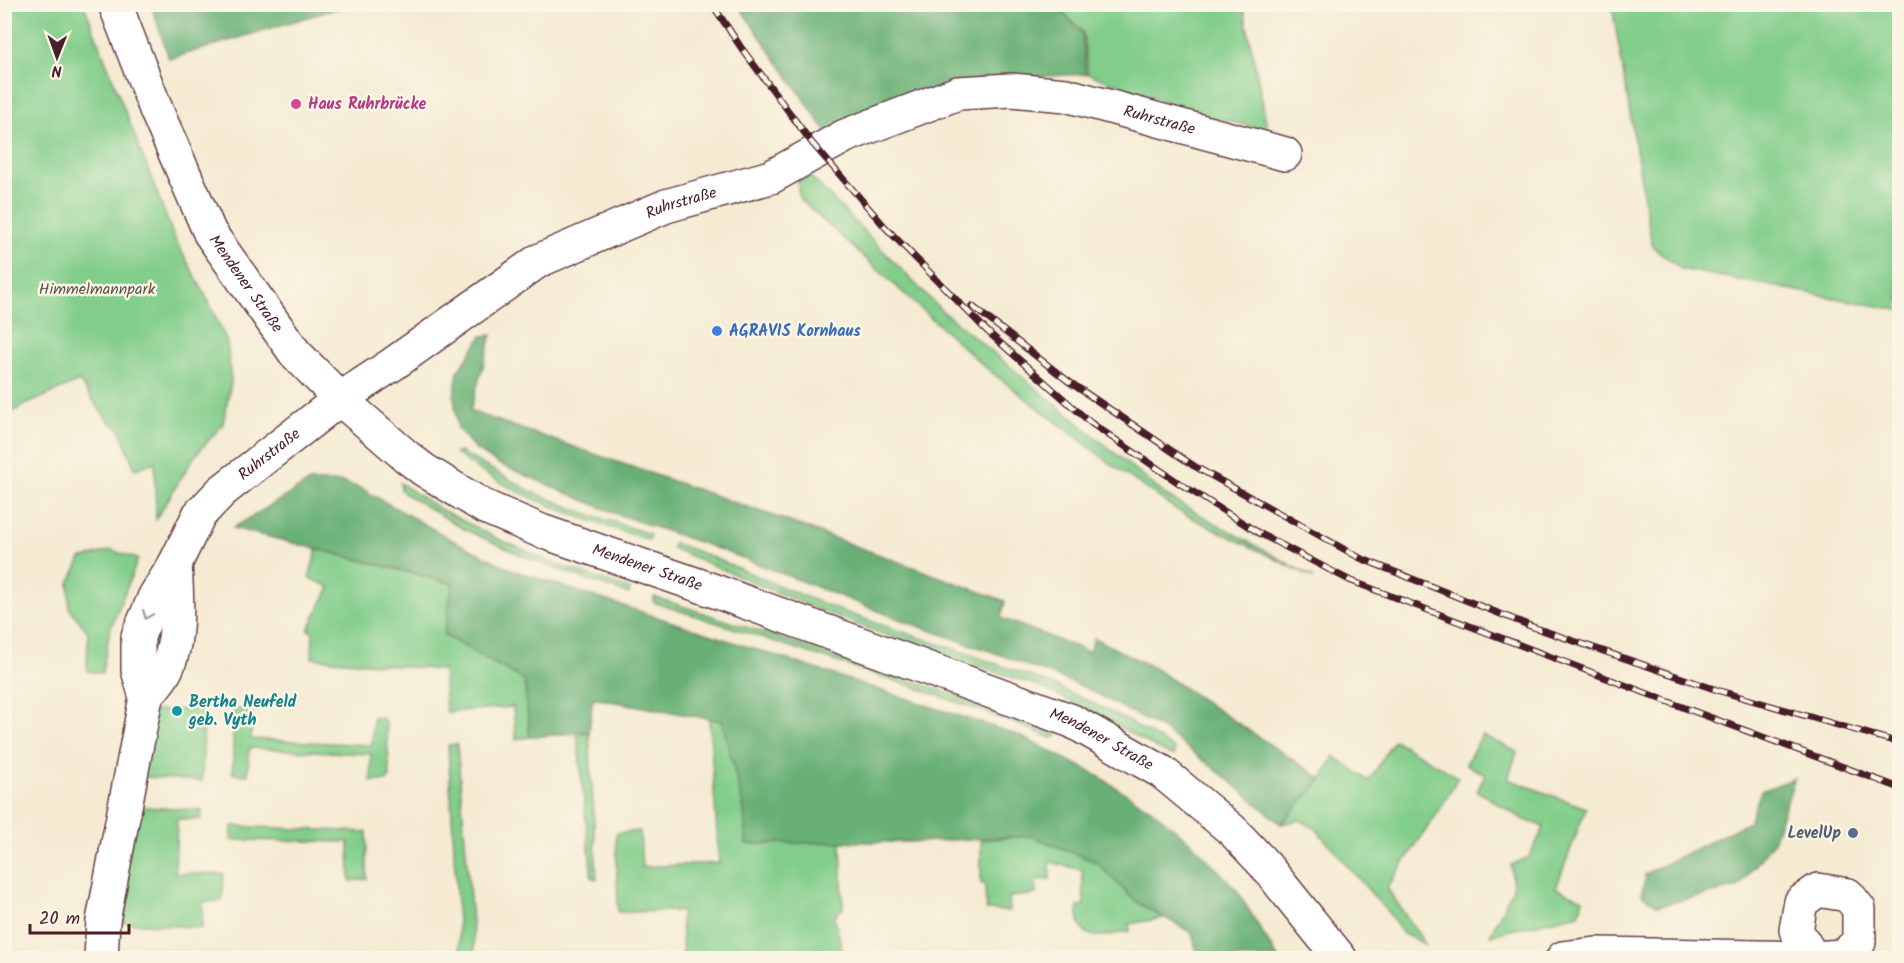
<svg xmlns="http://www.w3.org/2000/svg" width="1904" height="963" font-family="Kalam,sans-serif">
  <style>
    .green { fill: #81cd8a; stroke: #66765a; stroke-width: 1.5 }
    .forest { fill: #68b076; stroke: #596850; stroke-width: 1.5 }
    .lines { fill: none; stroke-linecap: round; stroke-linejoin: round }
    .minor-casing { stroke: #643e44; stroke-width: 36 }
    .major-casing { stroke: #643e44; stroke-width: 36 }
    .minor { stroke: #fff; stroke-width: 33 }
    .major { stroke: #fff; stroke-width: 33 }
    .rail-casing { stroke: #4a1f2b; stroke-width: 7 }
    .rail { stroke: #fcf5e5; stroke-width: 4.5; stroke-dasharray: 14; stroke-linecap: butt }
    .oneway { stroke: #ae9aa0 }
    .hotel-dot { fill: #d1479c; stroke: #fcf5e5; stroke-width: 2 }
    .shop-dot { fill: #3f7fe0; stroke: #fcf5e5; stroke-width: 2 }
    .culture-dot { fill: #0f9aa8; stroke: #fcf5e5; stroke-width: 2 }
    .service-dot { fill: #5c6f8a; stroke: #fcf5e5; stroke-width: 2 }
    .labels { text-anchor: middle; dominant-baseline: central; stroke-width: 5; stroke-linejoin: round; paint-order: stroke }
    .hotel-label { font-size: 16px; font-weight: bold; fill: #b23c85; stroke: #fcf5e5; text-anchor: start }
    .street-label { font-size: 16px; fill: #4a1f2b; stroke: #fcf5e5 }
    .park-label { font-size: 16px; fill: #5a5348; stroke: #fcf5e5 }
    .shop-label { font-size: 16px; font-weight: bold; fill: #366cbe; stroke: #fcf5e5; text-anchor: start }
    .culture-label { font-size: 16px; font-weight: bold; fill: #0d838f; stroke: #fcf5e5; text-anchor: start }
    .service-label { font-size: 16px; font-weight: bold; fill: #4e5e75; stroke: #fcf5e5; text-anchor: end }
  </style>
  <rect width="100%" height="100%" fill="#fcf5e5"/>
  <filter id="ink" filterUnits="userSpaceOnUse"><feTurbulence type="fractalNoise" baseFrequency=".0167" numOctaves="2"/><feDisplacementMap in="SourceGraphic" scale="12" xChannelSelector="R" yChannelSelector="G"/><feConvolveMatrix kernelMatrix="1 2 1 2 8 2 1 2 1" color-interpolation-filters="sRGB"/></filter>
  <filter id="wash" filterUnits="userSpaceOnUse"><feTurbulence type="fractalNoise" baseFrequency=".008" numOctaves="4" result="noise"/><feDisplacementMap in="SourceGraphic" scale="24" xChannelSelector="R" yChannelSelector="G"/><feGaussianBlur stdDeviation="1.35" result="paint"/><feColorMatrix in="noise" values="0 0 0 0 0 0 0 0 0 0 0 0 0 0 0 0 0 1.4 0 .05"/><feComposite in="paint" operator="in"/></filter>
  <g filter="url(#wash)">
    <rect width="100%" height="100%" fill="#f5ebd3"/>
    <!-- green -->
    <g class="green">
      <path d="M 4,5 L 84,5 L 174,237 L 208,300 L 227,342 L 231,382 L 223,424 L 194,457 L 156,519 L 155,462 L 135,469 L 119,428 L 108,421 L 79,381 L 23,406 L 5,416 Z"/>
      <path d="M 1056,5 L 1243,5 L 1268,131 L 1193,112 L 1088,74 L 1083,32 Z"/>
      <path d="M 1612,5 L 1899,5 L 1899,310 L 1681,269 L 1652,246 Z"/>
      <path d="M 809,175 L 940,309 L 1168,497 L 1314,578 L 1180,512 L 1115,467 L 985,367 L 800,199 L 797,182 Z"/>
      <path d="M 460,452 L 532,492 L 577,510 L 650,534 L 649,540 C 583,520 511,496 455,453 Z"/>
      <path d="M 400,483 L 440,509 L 496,538 L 556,564 L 630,589 L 629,594 L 553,568 L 523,556 L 464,529 L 405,494 L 401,490 Z"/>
      <path d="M 674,543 C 733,563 789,592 847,613 C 961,653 1072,681 1174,749 L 1175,755 L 1169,755 L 1091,711 L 1038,686 L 883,634 L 814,608 L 672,548 Z"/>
      <path d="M 317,549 L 453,584 L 444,635 L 524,680 L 530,737 L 516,739 L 513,707 L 446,712 L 443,670 L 312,658 L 313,631 L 308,630 L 330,587 L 309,578 Z"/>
      <path d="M 111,550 L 138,559 L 110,630 L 102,673 L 87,671 L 88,632 L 69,608 L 69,583 L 81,559 Z"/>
      <path d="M 654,597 L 940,690 L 1057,733 L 1057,736 L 1052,738 L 1004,719 L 923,690 L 653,602 Z"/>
      <path d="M 204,709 L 202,781 L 130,776 L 143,711 Z"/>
      <path d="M 233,709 L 252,710 L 251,739 L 372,745 L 373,717 L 383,719 L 386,724 L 390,777 L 386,781 L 371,781 L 371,754 L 249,748 L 248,775 L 233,774 Z"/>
      <path d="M 709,718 L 722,721 L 744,808 L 746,844 L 841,842 L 843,908 L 834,916 L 844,958 L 683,958 L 681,911 L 618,912 L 616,833 L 640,831 L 642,867 L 719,863 Z"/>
      <path d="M 589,732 L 597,879 L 592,878 L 577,733 Z"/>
      <path d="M 1482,735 L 1517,752 L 1508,779 L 1586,808 L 1556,888 L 1583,899 L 1579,914 L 1490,935 L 1513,888 L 1511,865 L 1529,857 L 1544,827 L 1523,819 L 1477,791 L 1485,775 L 1466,764 Z"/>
      <path d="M 1394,740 L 1458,777 L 1442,806 L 1387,888 L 1425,944 L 1403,934 L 1391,916 L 1315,828 L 1300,820 L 1281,824 L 1322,779 L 1334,756 L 1369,781 Z"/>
      <path d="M 457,744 L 475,958 L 460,958 L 448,745 Z"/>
      <path d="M 125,806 L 202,810 L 201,819 L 177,819 L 175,873 L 224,874 L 222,901 L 203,902 L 202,928 L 104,921 Z"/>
      <path d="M 232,826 L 367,832 L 367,879 L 350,881 L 349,842 L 231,840 Z"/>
      <path d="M 1031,836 L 1096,862 L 1135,901 L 1163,918 L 1129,924 L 1130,931 C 1116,933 1087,944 1080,925 C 1078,920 1078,912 1078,906 L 1084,905 L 1082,870 L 1050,862 L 1050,879 L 1035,880 L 1036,894 L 1009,897 L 1010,911 L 986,910 L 985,884 L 981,884 L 981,840 Z"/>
    </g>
    <!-- forest -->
    <g class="forest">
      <path d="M 151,4 L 348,4 L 348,5 L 169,59 Z"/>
      <path d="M 738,5 L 1055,5 L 1082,33 L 1086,74 L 955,81 L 828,134 Z"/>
      <path d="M 492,335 L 470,411 L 771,515 L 1005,601 L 1001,618 L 1089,652 L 1094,638 L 1154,668 L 1322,779 L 1281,824 L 1230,781 L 1164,730 L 1086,688 L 998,654 L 909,623 L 724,551 L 614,513 L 499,464 L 476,450 L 458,429 L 454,397 L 458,371 L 482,336 Z"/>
      <path d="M 309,482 L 341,482 L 360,488 L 458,543 L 513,570 L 1018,735 L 1093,773 L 1152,810 L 1193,844 L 1236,889 L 1278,958 L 1198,958 L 1192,933 L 1135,901 L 1096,862 L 1031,836 L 915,842 L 841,842 L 746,844 L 744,808 L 722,721 L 593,698 L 589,732 L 530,737 L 524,680 L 444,635 L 453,583 L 233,528 Z"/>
      <path d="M 1795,778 L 1773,842 L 1739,887 L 1658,906 L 1642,895 L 1645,874 L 1749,822 L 1761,791 Z"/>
    </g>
  </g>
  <g filter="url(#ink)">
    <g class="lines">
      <defs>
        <g id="minor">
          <path d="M 146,697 C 151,690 158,683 163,675 C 181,647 177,597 175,564"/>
          <path id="s1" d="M 101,958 L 103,921 L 146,697 L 138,670 L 138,636 L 155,596 L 175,564 L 199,515 L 222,491 L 340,399 L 393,364 L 538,261 L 666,206 L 771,177 L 845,136 L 958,93 L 1011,90 L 1066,95 L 1285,154"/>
          <path d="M 1563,958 L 1598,954 L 1813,958 L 1843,956 L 1859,942 L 1859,909 L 1848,895 L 1818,890 L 1801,902 L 1796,930 L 1813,958"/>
        </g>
        <g id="major">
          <path id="s2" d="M 115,4 L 157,112 L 210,233 L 295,353 L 340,399 L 407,457 L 424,470 L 483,506 L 541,531 L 701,586 L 1072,721 L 1162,772 L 1232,830 L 1265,865 L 1340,958"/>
        </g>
      </defs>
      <!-- minor casing -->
      <use href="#minor" class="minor-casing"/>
      <!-- major casing -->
      <use href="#major" class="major-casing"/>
      <!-- minor -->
      <use href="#minor" class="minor"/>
      <!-- major -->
      <use href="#major" class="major"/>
      <defs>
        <g id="rail">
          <path d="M 712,4 L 740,46 L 812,143 L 886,228 L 988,332 L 1091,423 L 1179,483 L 1259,533 L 1349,580 L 1685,708 L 1900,788"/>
          <path d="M 972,306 L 1068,381 L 1194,466 L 1360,558 L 1533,627 L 1720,691 L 1900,743"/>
        </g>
      </defs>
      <!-- rail casing -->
      <use href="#rail" class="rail-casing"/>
      <!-- rail -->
      <use href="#rail" class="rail"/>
    </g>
    <!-- one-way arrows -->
    <defs><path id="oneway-chevron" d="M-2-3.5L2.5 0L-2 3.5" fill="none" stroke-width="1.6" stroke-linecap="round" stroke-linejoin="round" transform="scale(1.5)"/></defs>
    <use class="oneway" href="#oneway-chevron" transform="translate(147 615) rotate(112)"/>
  </g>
  <!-- markers -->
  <circle class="hotel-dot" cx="296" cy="104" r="6"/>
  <circle class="shop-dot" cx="717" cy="331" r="6"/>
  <circle class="culture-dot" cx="177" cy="711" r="6"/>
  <circle class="service-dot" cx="1853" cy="833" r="6"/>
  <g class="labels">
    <!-- hotel labels -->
    <g class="hotel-label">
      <text x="308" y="104">Haus Ruhrbrücke</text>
    </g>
    <!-- street labels -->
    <g class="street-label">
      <text stroke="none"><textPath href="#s1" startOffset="1546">Ruhrstraße</textPath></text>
      <text stroke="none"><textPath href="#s1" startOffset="1042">Ruhrstraße</textPath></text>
      <text stroke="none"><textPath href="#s2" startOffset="310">Mendener Straße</textPath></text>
      <text stroke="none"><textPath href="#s1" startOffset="556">Ruhrstraße</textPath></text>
      <text stroke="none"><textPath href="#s2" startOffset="814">Mendener Straße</textPath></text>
      <text stroke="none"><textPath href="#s2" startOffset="1300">Mendener Straße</textPath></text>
    </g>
    <!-- park labels -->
    <g class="park-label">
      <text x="97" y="289">Himmelmannpark</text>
    </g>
    <!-- shop labels -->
    <g class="shop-label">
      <text x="729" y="331">AGRAVIS Kornhaus</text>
    </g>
    <!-- culture labels -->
    <g class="culture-label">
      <text x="189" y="702">Bertha Neufeld<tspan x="189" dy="18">geb. Vyth</tspan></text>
    </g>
    <!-- service labels -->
    <g class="service-label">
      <text x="1841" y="833">LevelUp</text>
    </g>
  </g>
  <!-- margin -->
  <rect width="1904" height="963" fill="none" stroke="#fcf5e5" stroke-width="24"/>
  <!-- north arrow -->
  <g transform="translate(57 57) rotate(181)" stroke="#fcf5e5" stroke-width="4.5" paint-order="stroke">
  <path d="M0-4.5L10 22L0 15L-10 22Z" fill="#4a1f2b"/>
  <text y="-9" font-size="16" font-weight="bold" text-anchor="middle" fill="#4a1f2b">N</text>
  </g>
  <!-- scale -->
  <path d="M30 924v9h99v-9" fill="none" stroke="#4a1f2b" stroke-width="3"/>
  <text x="39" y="924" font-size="18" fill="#4a1f2b" stroke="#fcf5e5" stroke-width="4.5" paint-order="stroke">20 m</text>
</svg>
